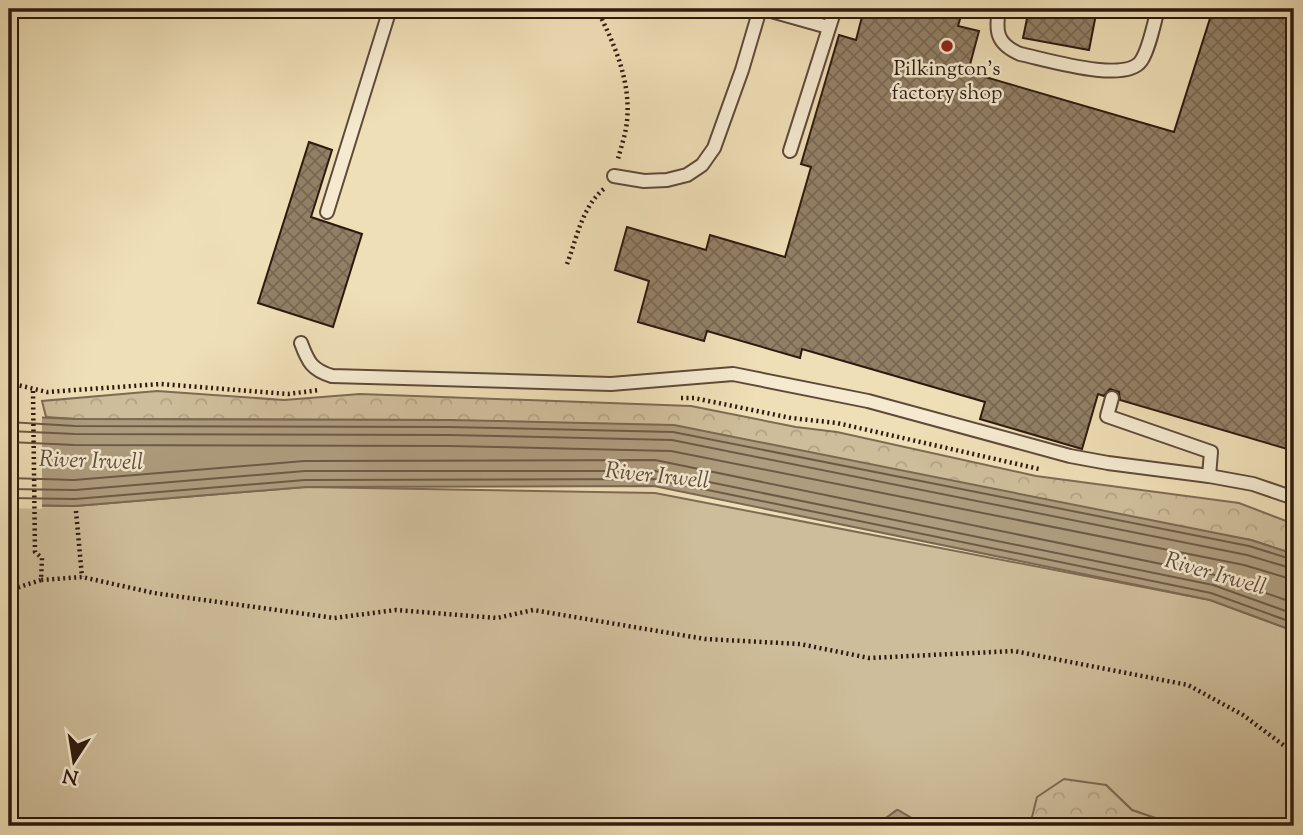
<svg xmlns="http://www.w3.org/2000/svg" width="1303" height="835" font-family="'Sorts Mill Goudy',serif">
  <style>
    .grass { fill: #cebd9a; stroke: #7e6b54; stroke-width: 2 }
    .forest { fill: url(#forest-crowns); stroke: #7e6b54; stroke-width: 2 }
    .water { fill: #ad9c7e; stroke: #7a6852; stroke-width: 2 }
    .pier { fill: #efdfb7 }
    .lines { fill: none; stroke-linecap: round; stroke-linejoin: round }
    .shore { stroke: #6d5a46; stroke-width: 2 }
    .building { fill: url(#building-cross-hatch); stroke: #2d190f; stroke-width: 2 }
    .lane-casing { stroke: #5e4a39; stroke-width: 16 }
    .path { stroke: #2d190f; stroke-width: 4.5; stroke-dasharray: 2 3.5; stroke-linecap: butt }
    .lane { stroke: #f5ead0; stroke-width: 12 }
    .poi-dot { fill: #8f2418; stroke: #f5ead0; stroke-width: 2.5 }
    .labels { text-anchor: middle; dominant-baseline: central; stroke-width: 5; stroke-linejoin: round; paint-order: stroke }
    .poi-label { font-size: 21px; fill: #2d190f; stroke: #f5ead0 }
    .water-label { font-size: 23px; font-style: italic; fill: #604d3b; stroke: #f5ead0 }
  </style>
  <defs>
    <pattern id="forest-crowns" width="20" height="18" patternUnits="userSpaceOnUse" patternTransform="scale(1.75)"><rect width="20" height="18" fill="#cebd9a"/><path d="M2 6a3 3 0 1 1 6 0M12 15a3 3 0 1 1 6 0" fill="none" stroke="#b1a284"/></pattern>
    <pattern id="building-cross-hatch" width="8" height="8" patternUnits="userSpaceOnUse" patternTransform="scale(1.75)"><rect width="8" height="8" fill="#928066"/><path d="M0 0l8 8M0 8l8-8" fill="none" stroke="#786852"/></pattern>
  </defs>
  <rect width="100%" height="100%" fill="#efdfb7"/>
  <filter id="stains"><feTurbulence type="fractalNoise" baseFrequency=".00286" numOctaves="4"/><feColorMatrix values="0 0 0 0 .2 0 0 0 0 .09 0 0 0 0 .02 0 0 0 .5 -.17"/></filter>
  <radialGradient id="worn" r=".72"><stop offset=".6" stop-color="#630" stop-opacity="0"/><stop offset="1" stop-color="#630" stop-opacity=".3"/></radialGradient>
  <!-- grass -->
  <path class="grass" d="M 306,487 L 655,493 L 1210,600 L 1294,631 L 1294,826 L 1174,826 L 1132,810 L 1106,785 L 1032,817 L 1037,826 L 925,826 L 897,810 L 875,826 L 9,826 L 9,505 L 75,506 Z"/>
  <!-- forest -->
  <g class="forest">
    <path d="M 157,391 L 284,400 L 360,394 L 691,406 L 796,427 L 837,432 L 1036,476 L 1239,503 L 1294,524 L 1294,554 L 1251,540 L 450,420 L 75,419 L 46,417 L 42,401 Z"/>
    <path d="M 1064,779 L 1106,785 L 1132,810 L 1179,826 L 1037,826 L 1032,817 L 1037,797 Z"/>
  </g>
  <!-- water -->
  <g class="water">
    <path d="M 9,416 L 75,419 L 450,420 L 674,425 L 1251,540 L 1294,554 L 1294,631 L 1210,600 L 654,486 L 306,487 L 75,506 L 9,505 Z"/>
    <path d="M 897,810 L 898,810 L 925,826 L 875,826 Z"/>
  </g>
  <!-- pier -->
  <path class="pier" d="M 9,412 L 42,413 L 42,509 L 9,508 Z"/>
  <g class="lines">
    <!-- shore -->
    <g class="shore">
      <path d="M 9,422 L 75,426 L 449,427 L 673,432 L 1249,546 L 1294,560"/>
      <path d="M 9,431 L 75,434 L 449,435 L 672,440 L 1247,555 L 1294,569"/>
      <path d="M 9,442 L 75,445 L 449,446 L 671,451 L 1244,565 L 1294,580"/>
      <path d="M 9,478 L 74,480 L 304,461 L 655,460 L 1215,575 L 1294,603"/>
      <path d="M 9,489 L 75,490 L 305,471 L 655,471 L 1213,585 L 1294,614"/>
      <path d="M 9,498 L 75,499 L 305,480 L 654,479 L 1211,593 L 1294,623"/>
    </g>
  </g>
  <!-- building -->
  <g class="building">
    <path d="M 864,9 L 963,9 L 958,26 L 979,31 L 968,72 L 1174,132 L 1213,9 L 1224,9 L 1245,15 L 1247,9 L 1294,9 L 1294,451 L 1120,400 L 1119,392 L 1110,389 L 1104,396 L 1098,394 L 1082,449 L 980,419 L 985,402 L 802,349 L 800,358 L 707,331 L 704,341 L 638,322 L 649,281 L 615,270 L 627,227 L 706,250 L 710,235 L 785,257 L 811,167 L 801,164 L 839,35 L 856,40 Z"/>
    <path d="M 1029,9 L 1097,9 L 1089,50 L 1023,38 Z"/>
    <path d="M 309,142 L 332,150 L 311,217 L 362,234 L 333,327 L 258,303 Z"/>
  </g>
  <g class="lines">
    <defs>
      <g id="lane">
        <path d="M 764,9 L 828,27"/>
        <path d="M 999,9 C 995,32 997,44 1020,54 C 1045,59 1125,84 1141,61 C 1149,50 1154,23 1158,9"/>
        <path d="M 790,151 L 835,9"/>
        <path d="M 614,176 L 644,181 L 667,180 L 687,175 L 702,165 L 714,148 L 742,70 L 760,9"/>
        <path d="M 327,212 L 390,9"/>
        <path d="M 301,343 C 308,362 312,370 332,376 L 611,384 L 733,374 L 868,401 L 1070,456 L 1108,463 L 1209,476 L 1253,484 L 1294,498"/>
        <path d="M 1112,398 L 1107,416 L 1211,452 L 1209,476"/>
      </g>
    </defs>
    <!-- lane casing -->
    <use href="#lane" class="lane-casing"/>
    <!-- path -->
    <g class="path">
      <path d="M 597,9 C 614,44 631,80 627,121 C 626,133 621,147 618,159"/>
      <path d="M 567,264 C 577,238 582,206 605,188"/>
      <path d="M 9,383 L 47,392 L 161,384 L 288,394 L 319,390"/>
      <path d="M 33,391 L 35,552 L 42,558 L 41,580 L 82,577 L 154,593 L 334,618 L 396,610 L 497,618 L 533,610 L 705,639 L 800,644 L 869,658 L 1014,651 L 1188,685 L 1243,715 L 1294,753"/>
      <path d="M 681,398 L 694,398 L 791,418 L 837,423 L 1039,469"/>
      <path d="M 76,511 L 82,577"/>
      <path d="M 9,593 L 13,589 L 41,580"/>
    </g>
    <!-- lane -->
    <use href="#lane" class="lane"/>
  </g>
  <!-- markers -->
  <circle class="poi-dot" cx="947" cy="46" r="7"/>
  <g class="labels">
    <!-- poi labels -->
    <g class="poi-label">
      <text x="947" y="70">Pilkington's<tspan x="947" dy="24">factory shop</tspan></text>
    </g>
    <!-- water labels -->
    <g class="water-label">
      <text transform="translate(91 462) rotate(2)">River Irwell</text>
      <text transform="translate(657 477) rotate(6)">River Irwell</text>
      <text transform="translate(1215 575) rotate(16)">River Irwell</text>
    </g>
  </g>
  <!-- margin -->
  <rect width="1303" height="835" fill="none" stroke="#efdfb7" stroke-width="35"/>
  <rect x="10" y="10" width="1282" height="814" fill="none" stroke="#2d190f" stroke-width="3.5"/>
  <rect x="18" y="18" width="1268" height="800" fill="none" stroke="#2d190f" stroke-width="2"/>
  <!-- north arrow -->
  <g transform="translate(74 761) rotate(192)" stroke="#f5ead0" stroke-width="5" paint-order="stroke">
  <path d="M0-5L12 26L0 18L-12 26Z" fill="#2d190f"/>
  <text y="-10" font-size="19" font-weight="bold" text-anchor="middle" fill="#2d190f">N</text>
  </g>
  <rect width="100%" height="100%" filter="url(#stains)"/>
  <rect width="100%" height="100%" fill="url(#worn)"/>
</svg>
